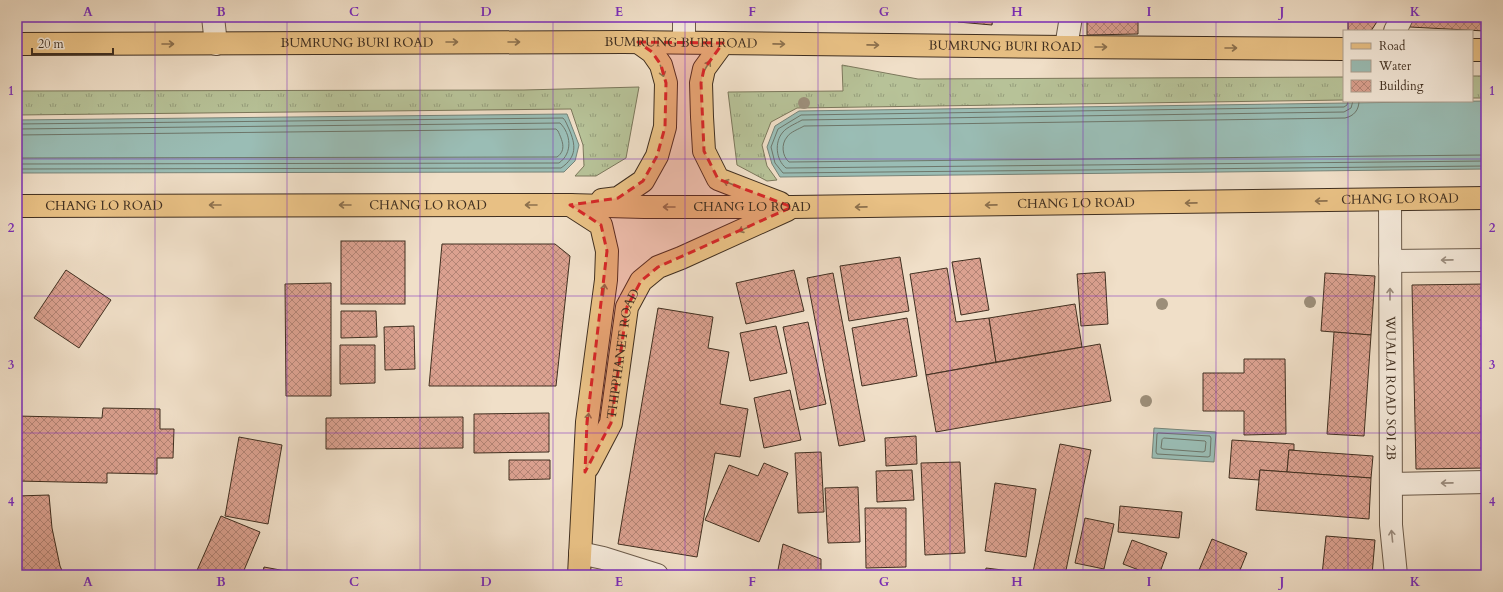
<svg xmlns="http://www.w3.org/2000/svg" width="1503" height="592" font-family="Cardo,serif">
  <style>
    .grass { fill: url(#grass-tufts); stroke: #7c785c }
    .water { fill: #9abdb5; stroke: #768479 }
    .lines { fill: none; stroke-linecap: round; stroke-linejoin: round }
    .shore { stroke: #6d766a; stroke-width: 1 }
    .building { fill: url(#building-cross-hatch); stroke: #402f20 }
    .minor-casing { stroke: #6c5b4a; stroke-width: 24 }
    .major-casing { stroke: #402f20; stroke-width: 24 }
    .minor { stroke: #f5eadb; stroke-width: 22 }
    .major { stroke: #e8c084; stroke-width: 22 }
    .tree { fill: #9c8e79 }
    .oneway { stroke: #8c704d }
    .oneway2 { stroke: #9a8c7e }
    .marked { fill: #d62828; fill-opacity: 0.2; stroke: #d62828; stroke-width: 3; stroke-dasharray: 8 5; stroke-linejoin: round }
    .grid { fill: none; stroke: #7b2cbf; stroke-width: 1; stroke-opacity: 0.55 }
    .labels { text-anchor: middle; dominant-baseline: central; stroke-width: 3; stroke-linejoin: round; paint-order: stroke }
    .street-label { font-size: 13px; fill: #402f20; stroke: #f5eadb }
    .neatline { fill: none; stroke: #7b2cbf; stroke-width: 1.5 }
    .grid-label { font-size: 13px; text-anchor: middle; font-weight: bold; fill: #7b2cbf }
  </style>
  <defs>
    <pattern id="grass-tufts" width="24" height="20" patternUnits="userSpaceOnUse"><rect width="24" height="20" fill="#b7c298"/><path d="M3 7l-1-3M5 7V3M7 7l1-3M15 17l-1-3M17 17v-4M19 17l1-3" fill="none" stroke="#969e7c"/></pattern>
    <pattern id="building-cross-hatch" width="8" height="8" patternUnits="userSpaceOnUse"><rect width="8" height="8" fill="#dba190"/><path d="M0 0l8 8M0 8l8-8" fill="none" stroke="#b38475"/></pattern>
  </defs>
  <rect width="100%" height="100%" fill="#f0dfc8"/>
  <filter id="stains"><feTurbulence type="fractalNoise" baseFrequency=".005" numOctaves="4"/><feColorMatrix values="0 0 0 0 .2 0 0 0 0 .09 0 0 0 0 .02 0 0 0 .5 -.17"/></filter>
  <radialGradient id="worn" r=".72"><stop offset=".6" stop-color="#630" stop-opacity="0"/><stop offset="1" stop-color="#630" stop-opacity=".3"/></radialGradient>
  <!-- grass -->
  <g class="grass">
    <path d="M 842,65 L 918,79 L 1344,77 L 1344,100 L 797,108 L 771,122 L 762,145 L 767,166 L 777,180 L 767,181 L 737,165 L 728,92 L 843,91 Z"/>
    <rect x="1472" y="76" width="14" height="22"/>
    <path d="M 639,87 L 626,158 L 596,176 L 575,176 L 584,166 L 583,145 L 571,109 L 17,115 L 17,91 L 524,90 Z"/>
  </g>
  <!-- water -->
  <g class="water">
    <path d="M 1486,101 L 1486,169 L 780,177 L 772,164 L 767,147 L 775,126 L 799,111 Z"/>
    <path d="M 567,114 L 579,145 L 575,161 L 564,172 L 17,173 L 17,120 Z"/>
    <path d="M 1154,428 L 1216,432 L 1214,462 L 1152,458 Z"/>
  </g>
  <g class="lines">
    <!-- shore -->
    <g class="shore">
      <path d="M 1348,101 L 1347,105 L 1344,107 L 801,115 L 778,129 L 771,147 L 775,163 L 783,173 L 1486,166"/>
      <path d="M 1353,101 L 1351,108 L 1344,112 L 802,120 C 797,123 787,127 783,132 C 774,142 776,160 786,168 L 1486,161"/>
      <path d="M 1359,101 C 1359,110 1354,116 1345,118 L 804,126 C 799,129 790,132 787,137 C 781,144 782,156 789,162 L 1486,155"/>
      <path d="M 17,124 L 563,118 C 566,121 567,125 569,129 C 576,145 577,157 561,168 L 17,169"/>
      <path d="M 17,129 L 560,123 C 571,134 573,153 559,163 L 17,164"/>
      <path d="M 17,135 L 556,129 L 558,131 C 562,140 567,150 557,157 L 17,158"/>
      <path d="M 1159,433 L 1210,436 L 1211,438 L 1210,456 L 1208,457 L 1157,454 L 1156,452 L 1157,434 Z"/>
      <path d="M 1164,438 L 1205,441 L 1206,442 L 1205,451 L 1203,452 L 1163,449 L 1161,448 L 1162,440 Z"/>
    </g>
  </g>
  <!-- building -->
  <g class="building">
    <path d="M 959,17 L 993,17 L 992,25 L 958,22 Z"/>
    <path d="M 1087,17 L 1138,17 L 1138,34 L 1087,35 Z"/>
    <rect x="1166" y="17" width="75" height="4"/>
    <path d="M 1348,17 L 1380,17 L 1371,31 L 1348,31 Z"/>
    <path d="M 1412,17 L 1486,17 L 1486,26 L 1485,31 L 1410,27 Z"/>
    <rect x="341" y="241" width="64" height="63"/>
    <path d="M 442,244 L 555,244 L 570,256 L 556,386 L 429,386 Z"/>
    <path d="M 900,257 L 909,311 L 849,321 L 840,266 Z"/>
    <path d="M 980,258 L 989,310 L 961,315 L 952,262 Z"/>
    <path d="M 947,268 L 956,322 L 989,318 L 996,362 L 926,375 L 910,274 Z"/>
    <path d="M 66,270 L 111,300 L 79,348 L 34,318 Z"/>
    <path d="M 794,270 L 804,311 L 746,324 L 736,283 Z"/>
    <path d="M 1105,272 L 1108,324 L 1081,326 L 1077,274 Z"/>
    <path d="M 833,273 L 865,441 L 839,446 L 807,278 Z"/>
    <path d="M 1325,273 L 1375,276 L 1371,335 L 1321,331 Z"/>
    <path d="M 331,283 L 331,396 L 286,396 L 285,284 Z"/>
    <path d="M 1486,284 L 1486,468 L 1416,469 L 1412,285 Z"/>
    <path d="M 1075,304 L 1082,347 L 996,362 L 989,318 Z"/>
    <path d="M 658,308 L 713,317 L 708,348 L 729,352 L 720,404 L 748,409 L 740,457 L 715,453 L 697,557 L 618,544 Z"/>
    <path d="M 341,311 L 376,311 L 377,337 L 341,338 Z"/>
    <path d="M 907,318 L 917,376 L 862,386 L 852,328 Z"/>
    <path d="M 808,322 L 826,404 L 800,410 L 783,327 Z"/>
    <path d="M 414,326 L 415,369 L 385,370 L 384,327 Z"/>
    <path d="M 776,326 L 787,373 L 750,381 L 740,333 Z"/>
    <path d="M 1334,332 L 1371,335 L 1364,436 L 1327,434 Z"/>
    <path d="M 1100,344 L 1111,401 L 936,432 L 926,375 Z"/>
    <path d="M 340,345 L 375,345 L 375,383 L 340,384 Z"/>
    <path d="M 1244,359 L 1285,359 L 1286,434 L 1244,435 L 1244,411 L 1203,411 L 1203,373 L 1244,373 Z"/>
    <path d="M 790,390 L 801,440 L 764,448 L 754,398 Z"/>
    <path d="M 103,408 L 160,409 L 160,429 L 174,429 L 173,458 L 157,458 L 157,474 L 107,473 L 107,483 L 17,481 L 17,416 L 102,418 Z"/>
    <path d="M 549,413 L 549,452 L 474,453 L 474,414 Z"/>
    <path d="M 463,417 L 463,448 L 326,449 L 326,418 Z"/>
    <path d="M 916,436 L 917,464 L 886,466 L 885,438 Z"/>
    <path d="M 239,437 L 282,445 L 268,524 L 225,516 Z"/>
    <path d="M 1232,440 L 1294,444 L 1294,450 L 1289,450 L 1287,472 L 1260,470 L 1259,480 L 1229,478 Z"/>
    <path d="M 1060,444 L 1091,450 L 1065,575 L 1045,575 L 1033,572 Z"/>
    <path d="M 1289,450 L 1373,456 L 1371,478 L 1287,472 Z"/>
    <path d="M 821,452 L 824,512 L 798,513 L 795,453 Z"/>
    <path d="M 509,460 L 550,460 L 550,479 L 509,480 Z"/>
    <path d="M 960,462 L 965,553 L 925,555 L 921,463 Z"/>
    <path d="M 764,463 L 788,473 L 759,542 L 705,520 L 729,465 L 758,476 Z"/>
    <path d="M 912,470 L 914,500 L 877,502 L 876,471 Z"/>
    <path d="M 1260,470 L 1371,478 L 1369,519 L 1256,510 Z"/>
    <path d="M 995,483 L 1036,489 L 1026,557 L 985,551 Z"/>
    <path d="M 858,487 L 860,542 L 828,543 L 825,488 Z"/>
    <path d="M 49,495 L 52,528 L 60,566 L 64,575 L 17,575 L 17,496 Z"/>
    <path d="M 1120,506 L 1182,512 L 1179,538 L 1118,532 Z"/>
    <path d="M 865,508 L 906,508 L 906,567 L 866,568 Z"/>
    <path d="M 221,516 L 260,532 L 242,575 L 195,575 Z"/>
    <path d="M 1085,518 L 1114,524 L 1104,569 L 1075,563 Z"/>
    <path d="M 1326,536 L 1375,540 L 1372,575 L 1322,575 Z"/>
    <path d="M 1212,539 L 1247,553 L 1238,575 L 1197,575 Z"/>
    <path d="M 1132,540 L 1167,553 L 1159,575 L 1152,575 L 1123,564 Z"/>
    <path d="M 783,544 L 821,559 L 821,575 L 777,575 Z"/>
    <path d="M 264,567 L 307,575 L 262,575 Z"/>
    <path d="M 986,568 L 1011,571 L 1010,575 L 985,575 Z"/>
  </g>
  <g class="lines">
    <defs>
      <g id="minor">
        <path d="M 213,17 L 216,44"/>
        <path d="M 1395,31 L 1402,17"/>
        <path d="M 684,42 L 684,17"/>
        <path d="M 1066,47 L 1071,17"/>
        <path id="s1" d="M 1390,200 L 1391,525 L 1396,575"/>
        <path d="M 1390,261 L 1486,260"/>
        <path d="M 1391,484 L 1486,482"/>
        <path d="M 580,553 L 603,558 L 657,575"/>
      </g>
      <g id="major">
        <path d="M 723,43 L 704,69 L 701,83 L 702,117 L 704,151 L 718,179 L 780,203"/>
        <path id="s2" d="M 17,44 L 623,42 L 1066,47 L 1344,49"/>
        <path d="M 1472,50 L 1486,50"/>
        <path d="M 602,200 L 618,198 L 643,181 L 657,156 L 665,127 L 666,83 L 661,65 L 652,52 L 638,42"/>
        <path d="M 570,205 L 601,225 L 607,251 L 606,280 L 587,422 L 579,575"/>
        <path id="s3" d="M 17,206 L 570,205 L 644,207 L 792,207 L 1486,198"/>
        <path id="s4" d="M 588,467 L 611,423 L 627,307 L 641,281 L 658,267 L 681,258 L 787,210"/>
      </g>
    </defs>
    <!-- minor casing -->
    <use href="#minor" class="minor-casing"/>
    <!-- major casing -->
    <use href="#major" class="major-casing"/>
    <!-- minor -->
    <use href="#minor" class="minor"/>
    <!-- major -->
    <use href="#major" class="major"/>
  </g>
  <!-- trees -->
  <g class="tree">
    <circle cx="804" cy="103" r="6"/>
    <circle cx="1310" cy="302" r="6"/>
    <circle cx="1162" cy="304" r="6"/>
    <circle cx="1146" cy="401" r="6"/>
  </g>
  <!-- one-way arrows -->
  <defs><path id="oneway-shaft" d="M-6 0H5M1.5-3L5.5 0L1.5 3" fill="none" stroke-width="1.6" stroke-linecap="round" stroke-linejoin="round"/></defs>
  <g class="oneway">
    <use href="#oneway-shaft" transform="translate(452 42)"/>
    <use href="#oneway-shaft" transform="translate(514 42)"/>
    <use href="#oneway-shaft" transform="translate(168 44)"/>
    <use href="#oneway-shaft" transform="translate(779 44) rotate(1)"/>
    <use href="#oneway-shaft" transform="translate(873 45) rotate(1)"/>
    <use href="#oneway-shaft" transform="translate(1101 47)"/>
    <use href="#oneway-shaft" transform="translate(1231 48)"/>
    <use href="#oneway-shaft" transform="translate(707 66) rotate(-59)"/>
    <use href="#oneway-shaft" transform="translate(662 71) rotate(74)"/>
    <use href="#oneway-shaft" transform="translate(729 183) rotate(-159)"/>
    <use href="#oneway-shaft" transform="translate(1321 201) rotate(179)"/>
    <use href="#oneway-shaft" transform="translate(1191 203) rotate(179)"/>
    <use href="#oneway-shaft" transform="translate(215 205) rotate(180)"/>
    <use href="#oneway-shaft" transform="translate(345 205) rotate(180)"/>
    <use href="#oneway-shaft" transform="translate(531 205) rotate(180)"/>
    <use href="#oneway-shaft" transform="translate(991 205) rotate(179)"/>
    <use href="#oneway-shaft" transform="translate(669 207) rotate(-180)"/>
    <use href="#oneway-shaft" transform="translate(861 207) rotate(179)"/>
    <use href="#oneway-shaft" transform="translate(744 229) rotate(155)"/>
    <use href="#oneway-shaft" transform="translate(604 290) rotate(-83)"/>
    <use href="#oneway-shaft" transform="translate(588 419) rotate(-84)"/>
  </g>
  <g class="oneway2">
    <use href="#oneway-shaft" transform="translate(1447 260) rotate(179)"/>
    <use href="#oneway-shaft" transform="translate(1390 294) rotate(-90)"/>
    <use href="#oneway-shaft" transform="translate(1447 483) rotate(179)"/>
    <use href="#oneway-shaft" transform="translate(1392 536) rotate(-96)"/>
  </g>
  <!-- marked area -->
  <path class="marked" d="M 638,42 L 723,43 L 704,69 L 701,83 L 704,151 L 718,179 L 792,207 L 658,267 L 641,281 L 627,307 L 611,423 L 585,472 L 587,422 L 607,251 L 601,225 L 570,205 L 618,198 L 643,181 L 657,156 L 665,127 L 666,83 L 661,65 L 652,52 Z"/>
  <!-- grid -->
  <path class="grid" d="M 155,17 L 155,575M 287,17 L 287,575M 420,17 L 420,575M 553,17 L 553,575M 685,17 L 685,575M 818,17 L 818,575M 950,17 L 950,575M 1083,17 L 1083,575M 1216,17 L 1216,575M 1348,17 L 1348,31M 1348,101 L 1348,575M 17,159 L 1486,159M 17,296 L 1486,296M 17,433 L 1486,433"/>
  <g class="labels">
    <!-- street labels -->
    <g class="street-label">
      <text stroke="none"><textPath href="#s2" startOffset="340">BUMRUNG BURI ROAD</textPath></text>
      <text stroke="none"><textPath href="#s2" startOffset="664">BUMRUNG BURI ROAD</textPath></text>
      <text stroke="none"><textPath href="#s2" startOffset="988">BUMRUNG BURI ROAD</textPath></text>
      <text stroke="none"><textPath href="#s3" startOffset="1383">CHANG LO ROAD</textPath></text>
      <text stroke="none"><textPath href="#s3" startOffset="1059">CHANG LO ROAD</textPath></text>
      <text stroke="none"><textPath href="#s3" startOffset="411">CHANG LO ROAD</textPath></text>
      <text stroke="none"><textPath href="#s3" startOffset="87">CHANG LO ROAD</textPath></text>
      <text stroke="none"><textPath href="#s3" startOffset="735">CHANG LO ROAD</textPath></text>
      <text stroke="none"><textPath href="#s4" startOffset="120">THIPPHANET ROAD</textPath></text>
      <text stroke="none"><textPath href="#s1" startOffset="188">WUALAI ROAD SOI 2B</textPath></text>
    </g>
  </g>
  <!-- margin -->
  <rect width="1503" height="592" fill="none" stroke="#f0dfc8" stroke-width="44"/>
  <!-- legend -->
  <rect x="1343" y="30" width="130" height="72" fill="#f5eadb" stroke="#ad9f90"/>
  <rect x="1351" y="43" width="20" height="6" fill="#e8c084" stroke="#ad9f90"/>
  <text x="1379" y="50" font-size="12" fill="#402f20">Road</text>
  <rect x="1351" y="60" width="20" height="12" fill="#9abdb5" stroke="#ad9f90"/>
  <text x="1379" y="70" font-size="12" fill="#402f20">Water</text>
  <rect x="1351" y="80" width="20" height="12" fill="url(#building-cross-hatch)" stroke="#ad9f90"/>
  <text x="1379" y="90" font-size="12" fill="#402f20">Building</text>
  <!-- scale -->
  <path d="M32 48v6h81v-6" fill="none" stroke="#402f20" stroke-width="2"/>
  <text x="38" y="48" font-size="12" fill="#402f20" stroke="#f5eadb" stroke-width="3" paint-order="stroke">20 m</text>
  <rect x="22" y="22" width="1459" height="548" class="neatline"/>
  <g class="grid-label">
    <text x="88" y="16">A</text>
    <text x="221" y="16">B</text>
    <text x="354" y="16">C</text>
    <text x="486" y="16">D</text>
    <text x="619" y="16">E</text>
    <text x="752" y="16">F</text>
    <text x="884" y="16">G</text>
    <text x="1017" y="16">H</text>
    <text x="1149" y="16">I</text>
    <text x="1282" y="16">J</text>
    <text x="1415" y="16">K</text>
    <text x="11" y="95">1</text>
    <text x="1492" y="95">1</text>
    <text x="11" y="232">2</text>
    <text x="1492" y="232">2</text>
    <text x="11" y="369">3</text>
    <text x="1492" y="369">3</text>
    <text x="11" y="506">4</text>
    <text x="1492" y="506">4</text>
    <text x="88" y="586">A</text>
    <text x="221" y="586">B</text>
    <text x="354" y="586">C</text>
    <text x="486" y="586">D</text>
    <text x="619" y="586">E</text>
    <text x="752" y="586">F</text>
    <text x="884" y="586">G</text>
    <text x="1017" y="586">H</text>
    <text x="1149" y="586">I</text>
    <text x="1282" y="586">J</text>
    <text x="1415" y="586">K</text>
  </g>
  <rect width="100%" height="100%" filter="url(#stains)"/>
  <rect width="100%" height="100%" fill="url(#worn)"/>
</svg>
